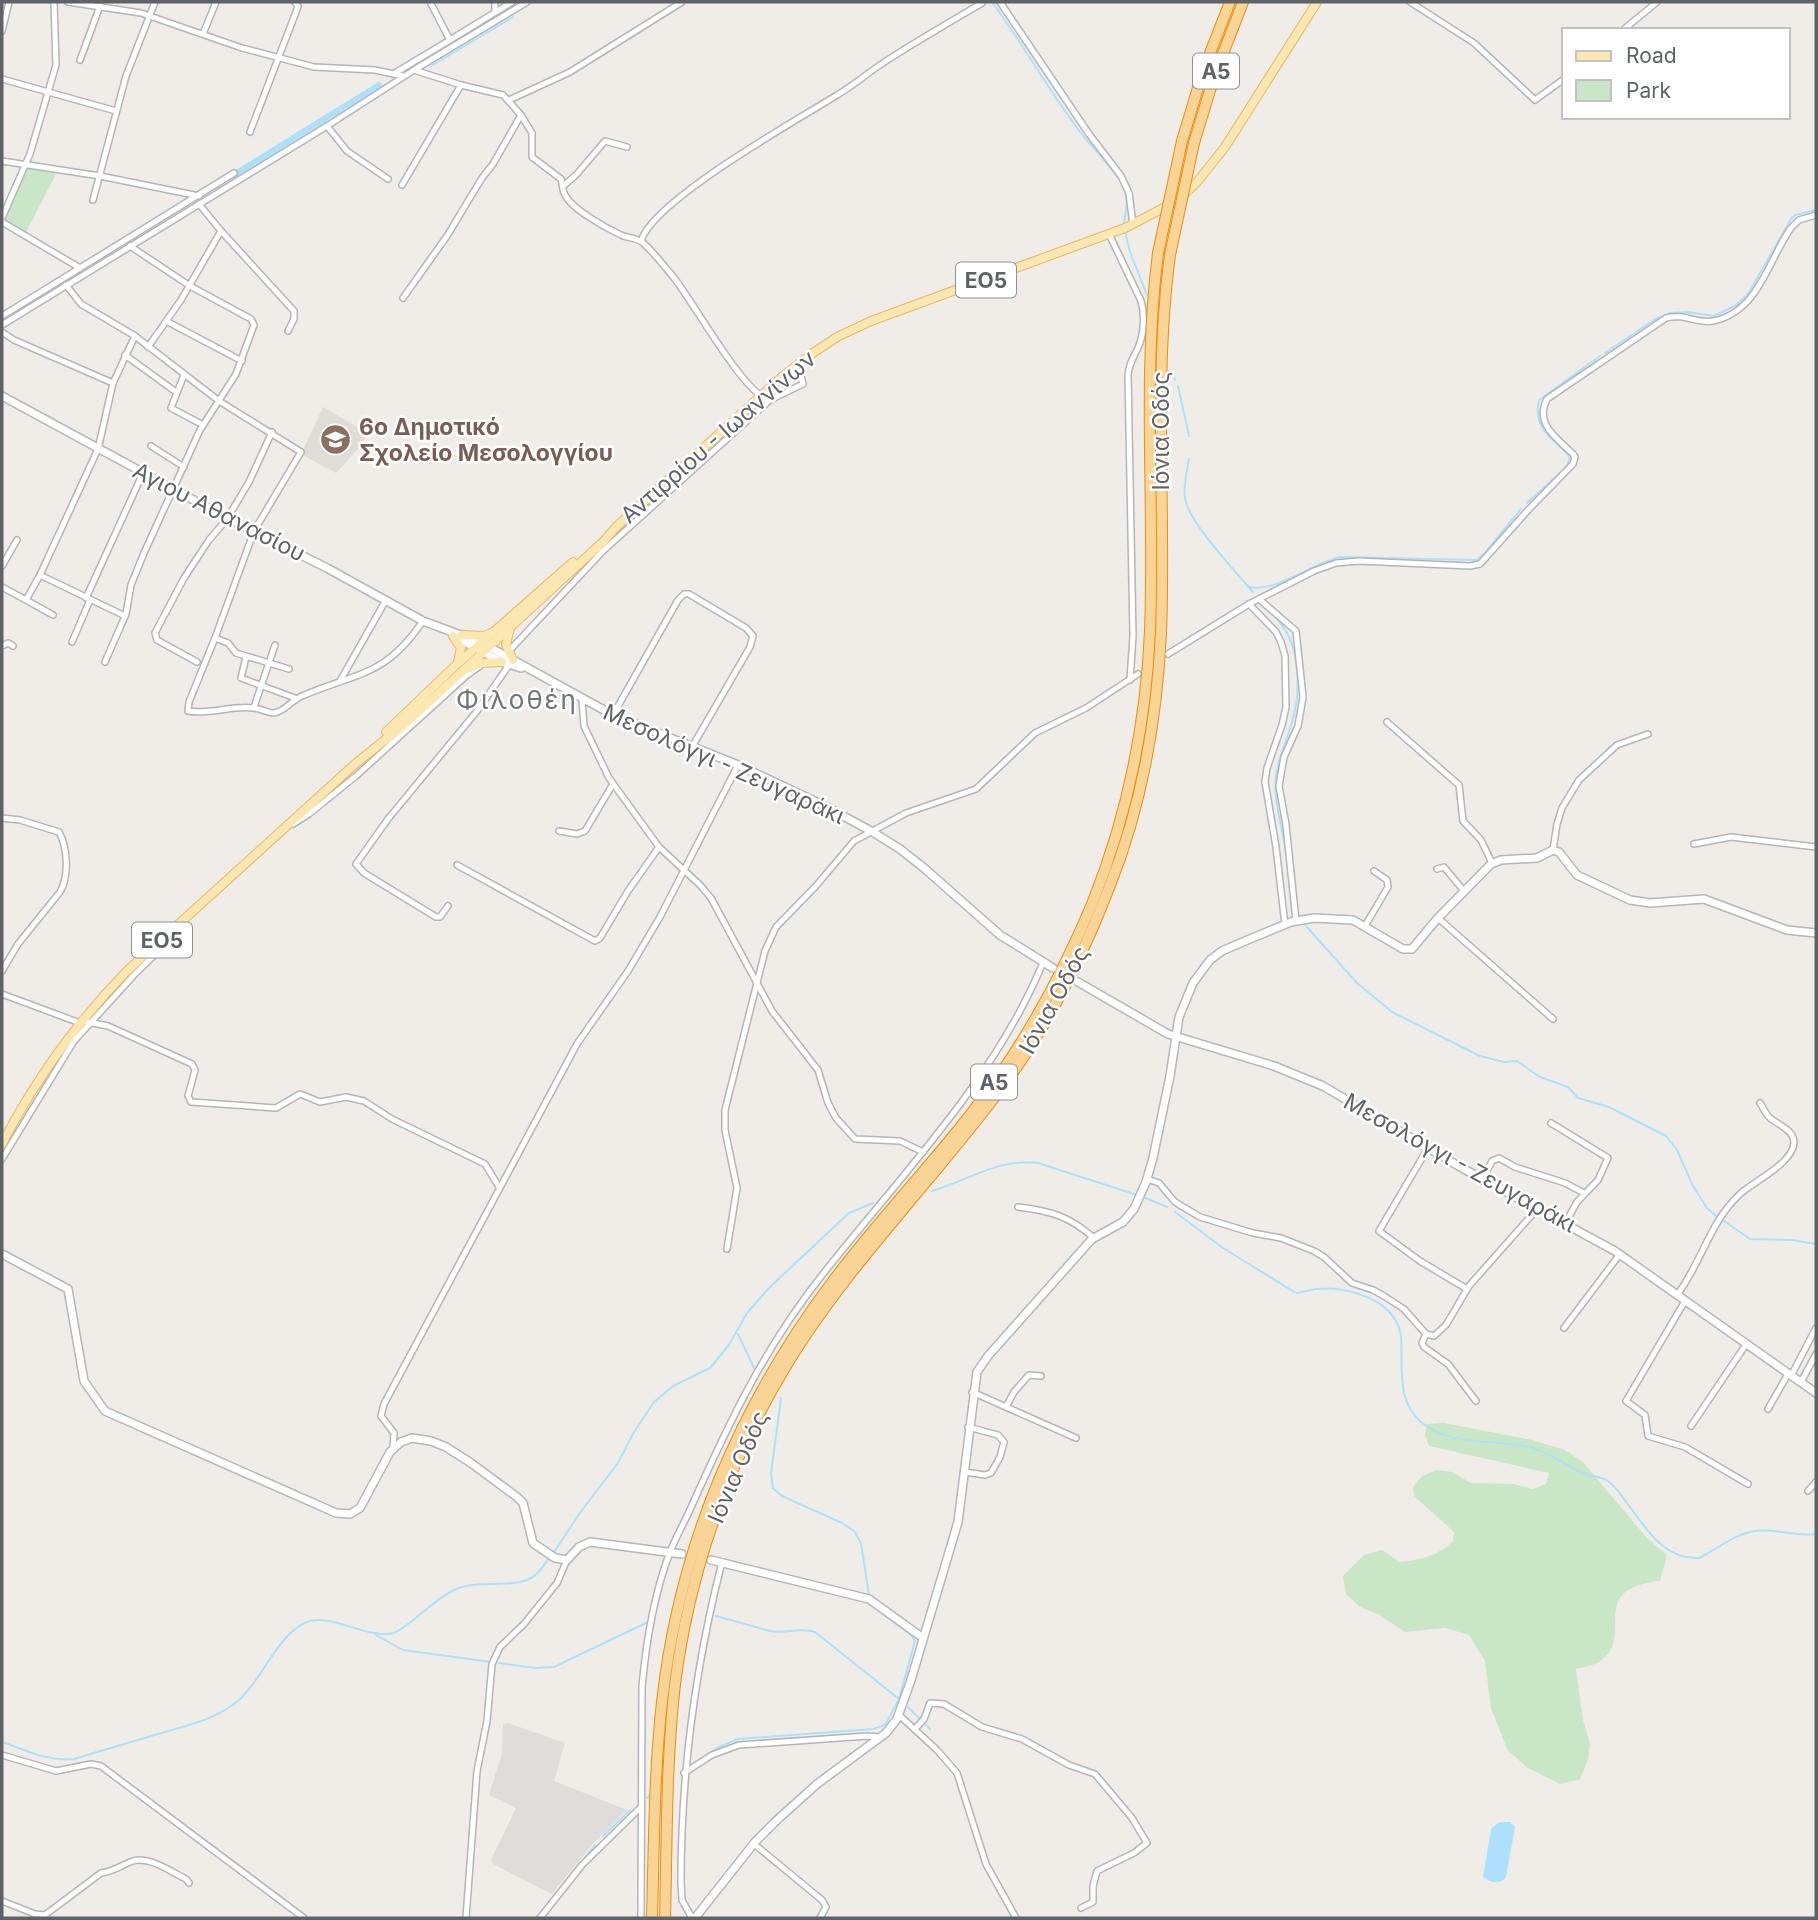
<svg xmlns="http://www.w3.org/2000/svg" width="1818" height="1920" font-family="Inter,sans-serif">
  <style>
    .industrial { fill: #dfdcda }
    .education { fill: #e0dcd6 }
    .green { fill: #c9e6c6 }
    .water { fill: #ade1fb }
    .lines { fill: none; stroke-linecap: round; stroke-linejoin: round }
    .stream { stroke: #ade1fb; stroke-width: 2 }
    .canal { stroke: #ade1fb; stroke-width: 6 }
    .street-casing { stroke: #b3b5b9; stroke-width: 8 }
    .secondary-casing { stroke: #b4b7bb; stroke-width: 10 }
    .primary-casing { stroke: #eab766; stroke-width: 10 }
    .highway-casing { stroke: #eb8d0d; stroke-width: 12 }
    .street { stroke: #fff; stroke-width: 5 }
    .secondary { stroke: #fff; stroke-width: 7 }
    .primary { stroke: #fbe7b2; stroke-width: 8 }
    .highway { stroke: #f8d497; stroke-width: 10 }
    .highway-bridge-casing { stroke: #eb8d0d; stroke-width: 12; stroke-linecap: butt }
    .highway-bridge { stroke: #f8d497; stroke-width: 10 }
    .labels { text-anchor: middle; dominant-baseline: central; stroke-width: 5; stroke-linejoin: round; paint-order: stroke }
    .shield { fill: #fff; stroke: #8f9295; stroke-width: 2 }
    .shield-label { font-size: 21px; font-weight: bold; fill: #5f6367 }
    .education-label { font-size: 23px; font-weight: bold; fill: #785e54; stroke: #fff; text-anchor: start }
    .street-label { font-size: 23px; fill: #5f6367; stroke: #fff }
    .quarter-label { font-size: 26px; letter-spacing: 2px; fill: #707579; stroke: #fff }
  </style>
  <rect width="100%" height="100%" fill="#f0ede8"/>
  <!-- industrial -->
  <path class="industrial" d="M 508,1723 L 565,1743 L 554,1781 L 627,1810 L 591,1846 L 552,1894 L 493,1864 L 491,1860 L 516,1808 L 489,1795 L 502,1753 L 503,1724 Z"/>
  <!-- education -->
  <path class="education" d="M 323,407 L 368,433 L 359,448 L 336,473 L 301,454 Z"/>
  <!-- green -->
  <g class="green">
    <path d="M 28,168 L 56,174 L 26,232 L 3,219 Z"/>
    <path d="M 1444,1423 L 1532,1440 L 1565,1450 L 1583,1462 L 1647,1538 L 1667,1555 L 1660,1581 C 1586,1589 1635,1633 1602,1660 C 1596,1665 1584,1667 1576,1669 L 1583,1720 L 1590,1743 L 1588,1760 L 1580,1779 L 1560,1784 L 1528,1768 L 1508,1751 L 1491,1708 L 1485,1661 L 1469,1635 L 1445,1628 L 1405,1632 L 1380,1615 L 1360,1607 L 1346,1594 L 1343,1576 L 1364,1555 L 1382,1550 L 1399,1562 C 1420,1560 1438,1556 1453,1541 L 1454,1532 L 1414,1496 L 1413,1487 L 1422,1476 L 1437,1470 L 1452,1472 L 1471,1483 L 1514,1484 L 1533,1489 L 1546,1484 L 1549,1473 L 1429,1446 L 1425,1435 L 1427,1424 Z"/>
  </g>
  <!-- water -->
  <path class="water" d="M 1503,1822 L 1510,1822 L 1515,1827 L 1506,1877 C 1500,1885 1490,1883 1483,1877 L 1491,1829 L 1498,1823 Z"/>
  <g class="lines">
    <!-- stream -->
    <g class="stream">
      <path d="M 992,2 C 1022,43 1047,87 1077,128 C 1091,147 1109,163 1121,182"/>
      <path d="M 431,66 L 513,17"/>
      <path d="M 1124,223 L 1127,204 L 1125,191"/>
      <path d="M 1125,232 L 1130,252 L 1147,295"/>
      <path d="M 1605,353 L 1654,320 L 1670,313 L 1688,312 L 1714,316 L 1736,305 L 1748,294 L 1791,219 L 1795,215 L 1816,210"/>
      <path d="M 1173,373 L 1175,380"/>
      <path d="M 1178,386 L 1189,436"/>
      <path d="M 1189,459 C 1187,472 1183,485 1185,498 C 1188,522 1236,572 1253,592"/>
      <path d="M 1567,467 L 1570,457 C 1553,438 1532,429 1539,400 L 1600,356"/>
      <path d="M 1527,503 L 1560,473"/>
      <path d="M 1249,587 C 1276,593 1312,563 1340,557 L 1476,560 L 1484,554 L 1521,509"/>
      <path d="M 1270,611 C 1276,618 1283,625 1287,633 C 1300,656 1300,693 1293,718 C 1288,738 1279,755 1276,776 C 1273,798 1283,833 1287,856"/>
      <path d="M 1306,926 L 1357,983 L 1392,1012 L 1480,1056 L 1504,1062 L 1517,1061 L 1540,1077 L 1568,1087 L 1578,1098 L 1609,1107 L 1666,1136 L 1677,1150 L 1692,1184 L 1707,1208 L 1716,1216"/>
      <path d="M 932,1191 C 969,1180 999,1158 1038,1163 L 1137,1195"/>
      <path d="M 1143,1197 L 1167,1207"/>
      <path d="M 1175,1212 L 1223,1248 L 1296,1293 C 1303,1292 1310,1290 1317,1289 C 1348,1286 1397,1300 1401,1337 C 1403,1366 1396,1401 1421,1422 C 1451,1447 1493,1439 1529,1447 C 1548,1451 1563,1464 1581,1472 C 1589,1476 1599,1476 1606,1480 C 1614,1484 1619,1492 1624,1499 C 1644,1525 1662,1560 1699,1558 C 1718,1549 1734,1534 1755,1531 C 1775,1528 1796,1537 1816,1534"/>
      <path d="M 1724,1221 L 1750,1239 L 1792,1240 L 1816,1244"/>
      <path d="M 738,1334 L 754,1368"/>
      <path d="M 781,1398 L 771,1474 L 773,1488 L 782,1496 L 842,1523 L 854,1531 L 861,1543 L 869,1595"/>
      <path d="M 553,1554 L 579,1514 L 618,1463 L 634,1432 L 654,1402 L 673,1386 L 710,1368 L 729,1345 L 747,1313 L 770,1287 L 849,1213 L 873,1203"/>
      <path d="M 716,1616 L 770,1631 C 785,1634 800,1627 815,1632 L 899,1699"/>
      <path d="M 376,1635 L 403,1650 L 491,1662"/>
      <path d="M 499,1663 L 535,1668 L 554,1667 L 648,1622"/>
      <path d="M 908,1707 L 930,1729"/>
      <path d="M 2,1742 C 26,1750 48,1762 74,1759 C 103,1750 132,1742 161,1733 C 189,1725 217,1719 239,1700 C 263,1679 280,1629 310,1621 C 336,1615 366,1639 394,1633 C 417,1621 432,1600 456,1589 C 480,1579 511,1589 531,1578 C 539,1574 544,1565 549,1558"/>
      <path d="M 694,1763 L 719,1747 L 738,1739 L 873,1729 L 885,1725 L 899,1699 L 915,1641 L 911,1635 L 877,1609"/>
      <path d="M 647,1798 L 650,1795"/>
      <path d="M 603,1836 L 630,1810"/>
      <path d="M 548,1904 L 595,1845"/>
    </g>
    <!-- canal -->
    <path class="canal" d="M 232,176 L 379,85"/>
    <defs>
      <g id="street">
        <path d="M 68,2 L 141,13 L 242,48 L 314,67 L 375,70 L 403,76"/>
        <path d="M 495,2 L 495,12"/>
        <path d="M 1000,2 L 1089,134 L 1121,176 L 1129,193 L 1133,225"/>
        <path d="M 1410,2 L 1474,43 L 1535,100 L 1564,79"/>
        <path d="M 1623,30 L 1657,2"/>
        <path d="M 2,31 L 9,2"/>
        <path d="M 203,34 L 216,2"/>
        <path d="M 450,40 L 512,2"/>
        <path d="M 80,60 L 100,6"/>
        <path d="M 414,70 L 527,2"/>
        <path d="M 395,73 L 450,40 L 430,2"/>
        <path d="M 2,79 L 116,111"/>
        <path d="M 509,100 L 570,72 L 682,2"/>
        <path d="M 327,126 L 347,151 L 388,179"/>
        <path d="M 250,132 L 296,12 L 298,6 L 295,2"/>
        <path d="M 2,161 L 100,176 L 199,196"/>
        <path d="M 402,185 L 461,85"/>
        <path d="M 563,186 L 576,175 L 605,141 L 627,147"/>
        <path d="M 93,200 L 126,76 L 155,2"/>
        <path d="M 199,204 L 221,231"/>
        <path d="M 2,218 L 30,154 L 56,65 L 54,2"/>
        <path d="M 2,222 L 80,268 L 2,316"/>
        <path d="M 1109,234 L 1141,301 C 1145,314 1144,335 1138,348 C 1133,358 1129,364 1128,375 L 1133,636 L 1130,680"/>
        <path d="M 641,241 C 653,200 796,121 837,95 C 854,85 869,72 886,61 C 917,41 950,22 982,3"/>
        <path d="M 80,268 L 234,173"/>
        <path d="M 66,285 L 81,304 L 135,336 L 219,401 L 301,452 L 254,531 L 215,638 L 189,702 L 188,711 C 209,715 232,705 253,708 C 260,708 267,713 274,713 C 284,712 292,700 302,696 C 358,672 385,677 423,621"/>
        <path d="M 403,298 L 447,236 L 482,178 L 493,164 L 521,115"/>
        <path d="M 168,322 L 242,361"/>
        <path d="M 2,325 L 327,126 L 414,70 L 461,85 L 503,95 L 521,115 L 532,133 L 532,157 L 561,179 C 563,185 562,190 565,195 C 573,210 606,228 621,235 C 628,238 636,238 642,242 C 651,249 663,265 671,274 C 691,297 744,396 770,400"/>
        <path d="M 2,332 L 14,340 L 113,383"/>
        <path d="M 148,347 L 181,300 L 221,231 L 294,311 L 294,319 L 288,331"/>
        <path d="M 125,355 L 176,392"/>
        <path d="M 184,375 L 171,408 L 203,425"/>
        <path d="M 151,446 L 184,467"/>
        <path d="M 2,566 L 17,540"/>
        <path d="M 40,575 L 125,616"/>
        <path d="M 2,587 L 26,600 L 40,575 L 98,449 L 113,383 L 135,336"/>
        <path d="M 86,598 L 143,473"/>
        <path d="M 1259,599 L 1296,631 L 1303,697 L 1298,726 L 1284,757 L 1279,786 L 1286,825 L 1296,921"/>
        <path d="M 26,600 L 53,615"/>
        <path d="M 1249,604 L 1276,632 L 1281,642 L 1285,656 L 1286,707 L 1282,725 L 1267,768 L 1265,782 L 1276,847 L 1285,925"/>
        <path d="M 215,638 L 228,643 L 236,653 L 289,669"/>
        <path d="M 72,642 L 90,600"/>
        <path d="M 2,646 L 8,643 L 13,646"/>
        <path d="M 508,652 L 603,551 L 770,400 L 803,384 L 798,365"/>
        <path d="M 1168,654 L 1249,604 L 1314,571 L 1336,563 L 1359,561 L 1470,566 L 1480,564 L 1529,509 L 1573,464 L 1575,457 L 1573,454 C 1557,438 1534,424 1547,399 L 1666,318 C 1685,313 1696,324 1713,321 C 1759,312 1768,260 1791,228 L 1799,220 L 1816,215"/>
        <path d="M 246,657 L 241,678 L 295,698"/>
        <path d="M 105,662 L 126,614 L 131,585 L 144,553 L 200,430 L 236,374 L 254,325 L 251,319 L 190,286 L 130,246"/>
        <path d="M 197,662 L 157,640 L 155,633 L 184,578 L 209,540 L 227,519 L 249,482 L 272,432"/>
        <path d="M 340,681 L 386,600"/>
        <path d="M 582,700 L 584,726 L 609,778 L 659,847 L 700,885 L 711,898 L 772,1011 L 818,1070 L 828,1103 L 836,1118 L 855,1139 L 900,1141 L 923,1152"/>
        <path d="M 254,707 L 275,645"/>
        <path d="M 613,715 L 678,600 L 684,594 L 689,594 L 746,628 L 753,636 L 750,647 L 692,747"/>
        <path d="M 1387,722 L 1459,785 L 1463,821 L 1481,840 L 1492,863"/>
        <path d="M 2,818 L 20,820 L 59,832 C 68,848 69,877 60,892 L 18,944 L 2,971"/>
        <path d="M 293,824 L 309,814 L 356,776 L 466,676 L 480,666"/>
        <path d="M 559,831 L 577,834 L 585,831 L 613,784"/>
        <path d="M 1694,844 L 1731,837 L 1816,847"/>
        <path d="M 1553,850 L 1557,824 L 1562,808 L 1579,780 L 1617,745 L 1648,734"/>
        <path d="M 457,865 L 595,941 L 600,938 L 628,891 L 659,847"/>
        <path d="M 1437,869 L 1444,867 L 1464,891"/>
        <path d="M 448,906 L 440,917 L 436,917 L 364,873 L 356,864 L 388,819 L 477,711 L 509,665"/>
        <path d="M 1438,918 L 1553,1019"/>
        <path d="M 1365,926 L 1388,887 L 1387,880 L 1374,871"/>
        <path d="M 2,994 L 80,1023"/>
        <path d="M 82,1021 L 108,1026 L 192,1064 L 195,1070 L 188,1096 L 191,1102 L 276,1108 L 300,1094 L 320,1102 L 346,1097 L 364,1101 L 392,1119 L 485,1164 L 499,1187"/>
        <path d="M 1551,1123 L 1608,1158 L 1598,1180 L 1577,1202 L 1566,1222"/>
        <path d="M 1428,1148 L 1379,1231 L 1420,1261 L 1467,1289"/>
        <path d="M 2,1159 L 74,1041 L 134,975 L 172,938 L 179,926"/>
        <path d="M 1147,1179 L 1159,1183 L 1175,1202 L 1200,1217 L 1253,1233 L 1281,1238 L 1314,1251 L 1324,1257 L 1352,1283 L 1373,1290 L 1384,1296 L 1404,1309 L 1426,1334 L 1434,1336 L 1446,1325 L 1469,1286 L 1537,1209"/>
        <path d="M 1482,1180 L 1492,1161 L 1499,1158 L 1515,1167 L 1565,1183 L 1584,1193"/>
        <path d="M 1018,1207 C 1051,1211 1069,1216 1094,1238"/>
        <path d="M 727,1249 L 737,1188 L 725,1130 L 725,1110 L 765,951 L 776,927 L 815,887 L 854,841 L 906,813 L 976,789 L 1035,733 L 1086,708 L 1138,674"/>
        <path d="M 1677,1295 C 1701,1264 1710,1221 1740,1194 C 1753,1182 1793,1163 1794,1143 C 1794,1129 1777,1125 1769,1117 C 1765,1113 1763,1107 1760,1103"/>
        <path d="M 1685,1301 L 1626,1401 L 1645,1415 L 1648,1436 L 1685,1447 L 1748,1484"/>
        <path d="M 1564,1328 L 1620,1254"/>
        <path d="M 1426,1334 L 1422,1343 L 1424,1347 L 1448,1364 L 1476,1401"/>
        <path d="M 1791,1376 L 1816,1328"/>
        <path d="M 1801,1382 L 1816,1354"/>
        <path d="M 972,1392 L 1076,1438"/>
        <path d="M 1006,1407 L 1014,1392 L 1029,1375 L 1041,1376"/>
        <path d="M 1768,1409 L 1788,1374"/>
        <path d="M 1691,1426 L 1747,1343"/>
        <path d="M 393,1447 L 394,1433 L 381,1416 L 384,1404 L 577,1044 L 628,971 L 660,917 L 738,765"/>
        <path d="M 965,1472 L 985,1475 L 991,1473 L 1000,1457 L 1004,1442 L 998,1435 L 968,1427"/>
        <path d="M 1808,1491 L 1816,1482"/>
        <path d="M 899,1715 L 937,1750 L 957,1773 L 986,1864 L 1016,1918"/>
        <path d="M 915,1729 L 924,1719 L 930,1703 L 944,1704 L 982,1727 L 1022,1739 L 1069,1765 L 1095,1774 L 1132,1818 L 1147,1843 L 1134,1853 L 1097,1871 L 1093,1886 L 1093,1902 L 1081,1908"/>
        <path d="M 2,1755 L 56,1771 L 91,1764 L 101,1766 L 304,1918"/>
        <path d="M 684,1773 L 712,1755 L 739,1745 L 867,1736 L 880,1737"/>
        <path d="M 754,1844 L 822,1900 L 826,1907 L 820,1918"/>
        <path d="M 2,1901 L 35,1914 L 45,1915 L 101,1873 C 113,1872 121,1865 133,1861 C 150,1856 171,1872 186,1879 L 189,1883"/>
        <path d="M 466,1918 L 477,1771 L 487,1721 L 492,1664 L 500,1647 L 524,1624 L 557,1583 L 567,1560"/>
        <path d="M 540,1918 L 582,1865 L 641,1807"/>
        <path d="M 641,1918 L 642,1687 C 646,1643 654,1594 670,1552 C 675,1539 682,1527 688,1514 C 727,1427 763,1349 823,1274 C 902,1174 993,1082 1043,963"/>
        <path d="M 692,1918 L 682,1900 L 681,1882 C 681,1773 695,1668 722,1562"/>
      </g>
      <g id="secondary">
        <path d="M 2,396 L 223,516 L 327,568 L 423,621 L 482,643 L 613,715 L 738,765 L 821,804 L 871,831 L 900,849 L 924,868 L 1000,935 L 1053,968"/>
        <path d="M 453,636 L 502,662 L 521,668"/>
        <path d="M 1078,982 L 1168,1034 L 1274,1066 L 1323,1086 L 1462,1168 L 1615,1251 L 1816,1393"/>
        <path d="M 2,1254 L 68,1289 L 84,1381 L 105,1411 L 336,1513 L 350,1514 L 360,1508 L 390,1452 L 401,1442 L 412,1438 L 431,1441 L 446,1447 L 471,1463 L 517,1497 L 523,1503 L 533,1543 L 555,1558 L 567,1560 L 579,1547 L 590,1542 L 682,1554"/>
        <path d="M 711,1560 L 869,1599 L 923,1638"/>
        <path d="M 695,1918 L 755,1842 L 777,1820 L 817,1784 L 886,1733 L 897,1719 L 911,1680 L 958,1522 L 977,1372 L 988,1356 L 1092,1239 L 1123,1222 L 1134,1209 L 1146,1182 L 1153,1158 L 1170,1076 L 1179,1017 L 1193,983 L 1210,960 L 1222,951 L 1245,941 L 1291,922 L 1314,918 L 1353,920 L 1403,949 L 1412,949 L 1437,919 L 1491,864 L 1501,860 L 1537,858 L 1553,850 L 1559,852 L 1577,875 L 1630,900 L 1650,903 L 1704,899 L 1787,930 L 1816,933"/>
      </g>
      <g id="primary">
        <path d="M 510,627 L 506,645 L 513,660"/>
        <path d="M 462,635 L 484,636 L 493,632"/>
        <path d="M 453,636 L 461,648 L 458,662"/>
        <path d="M 467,669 L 481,663 L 502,662"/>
        <path d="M 386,732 L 455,666 L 573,562"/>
        <path d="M 2,1144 C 35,1080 77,1022 127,971 L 355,764 L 404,725 L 604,541 L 616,527 L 782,377 L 810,355 L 837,337 L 871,321 L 1125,228 L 1177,201 L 1197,182 L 1225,147 L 1317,2"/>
      </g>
      <g id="highway">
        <path d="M 1182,141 L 1203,71 L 1230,2"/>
        <path d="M 1194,143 L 1214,77 L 1243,2"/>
        <path d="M 652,1918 C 654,1846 654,1774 662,1702 C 679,1548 740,1404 833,1281 C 887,1209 952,1145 1003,1070 C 1038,1019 1068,961 1092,904 C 1127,817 1146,724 1150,631 C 1155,505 1142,379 1158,253"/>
        <path d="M 665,1918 C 667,1840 666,1762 675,1684 C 689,1575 726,1466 783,1371 C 844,1268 932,1182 1003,1086 C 1048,1026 1082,958 1109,888 C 1141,808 1157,719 1161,633 C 1166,507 1153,381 1170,255"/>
      </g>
    </defs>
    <!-- street casing -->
    <use href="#street" class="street-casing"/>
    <!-- secondary casing -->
    <use href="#secondary" class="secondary-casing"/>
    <!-- primary casing -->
    <use href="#primary" class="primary-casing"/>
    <!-- highway casing -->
    <use href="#highway" class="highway-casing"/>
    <!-- street -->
    <use href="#street" class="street"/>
    <!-- secondary -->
    <use href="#secondary" class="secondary"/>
    <!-- primary -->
    <use href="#primary" class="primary"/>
    <!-- highway -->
    <use href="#highway" class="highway"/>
    <defs>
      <g id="highway-bridge">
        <path d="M 1158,253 L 1182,141"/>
        <path d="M 1170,255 L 1194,143"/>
      </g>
    </defs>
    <!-- highway-bridge casing -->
    <use href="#highway-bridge" class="highway-bridge-casing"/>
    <!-- highway-bridge -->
    <use href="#highway-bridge" class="highway-bridge"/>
  </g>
  <!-- icons -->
  <defs>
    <symbol id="school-disc" viewBox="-11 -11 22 22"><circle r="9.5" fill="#8d6e63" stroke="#fff"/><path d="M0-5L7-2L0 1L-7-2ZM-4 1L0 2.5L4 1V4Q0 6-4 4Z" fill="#fff"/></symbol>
  </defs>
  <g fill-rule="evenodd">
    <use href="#school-disc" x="318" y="422" width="35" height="35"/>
  </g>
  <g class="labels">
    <!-- shield labels -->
    <g class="shield">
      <rect x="1193" y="53.5" width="46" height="35" rx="5"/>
      <rect x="956" y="262.5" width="60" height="35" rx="5"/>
      <rect x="132" y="922.5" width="60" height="35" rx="5"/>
      <rect x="971" y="1064.5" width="46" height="35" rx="5"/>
    </g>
    <g class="shield-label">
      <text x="1216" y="71">Α5</text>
      <text x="986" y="280">ΕΟ5</text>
      <text x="162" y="940">ΕΟ5</text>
      <text x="994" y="1082">Α5</text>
    </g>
    <!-- education labels -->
    <g class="education-label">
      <text x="359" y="427">6ο Δημοτικό<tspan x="359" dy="26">Σχολείο Μεσολογγίου</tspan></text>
    </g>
    <!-- street labels -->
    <g class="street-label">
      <text transform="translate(1161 431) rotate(-90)">Ιόνια Οδός</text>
      <text transform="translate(718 437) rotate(-41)">Αντιρρίου - Ιωαννίνων</text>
      <text transform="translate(219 512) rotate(27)">Αγιου Αθανασίου</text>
      <text transform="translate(724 764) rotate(24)">Μεσολόγγι - Ζευγαράκι</text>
      <text transform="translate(1054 1000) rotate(-61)">Ιόνια Οδός</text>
      <text transform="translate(1460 1163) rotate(29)">Μεσολόγγι - Ζευγαράκι</text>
      <text transform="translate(738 1467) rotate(-67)">Ιόνια Οδός</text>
    </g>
    <!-- quarter labels -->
    <g class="quarter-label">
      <text x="517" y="699">Φιλοθέη</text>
    </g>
  </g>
  <!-- border -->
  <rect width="1818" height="1920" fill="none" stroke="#5f6367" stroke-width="7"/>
  <!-- legend -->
  <rect x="1562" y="28" width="228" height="91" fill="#ffffff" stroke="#bfc1c2" stroke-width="2"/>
  <rect x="1576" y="51" width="35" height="10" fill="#fbe7b2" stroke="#bfc1c2" stroke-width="2"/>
  <text x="1626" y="63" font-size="21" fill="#5f6367">Road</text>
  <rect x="1576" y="80" width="35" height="21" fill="#c9e6c6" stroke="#bfc1c2" stroke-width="2"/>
  <text x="1626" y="98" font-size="21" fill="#5f6367">Park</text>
</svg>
